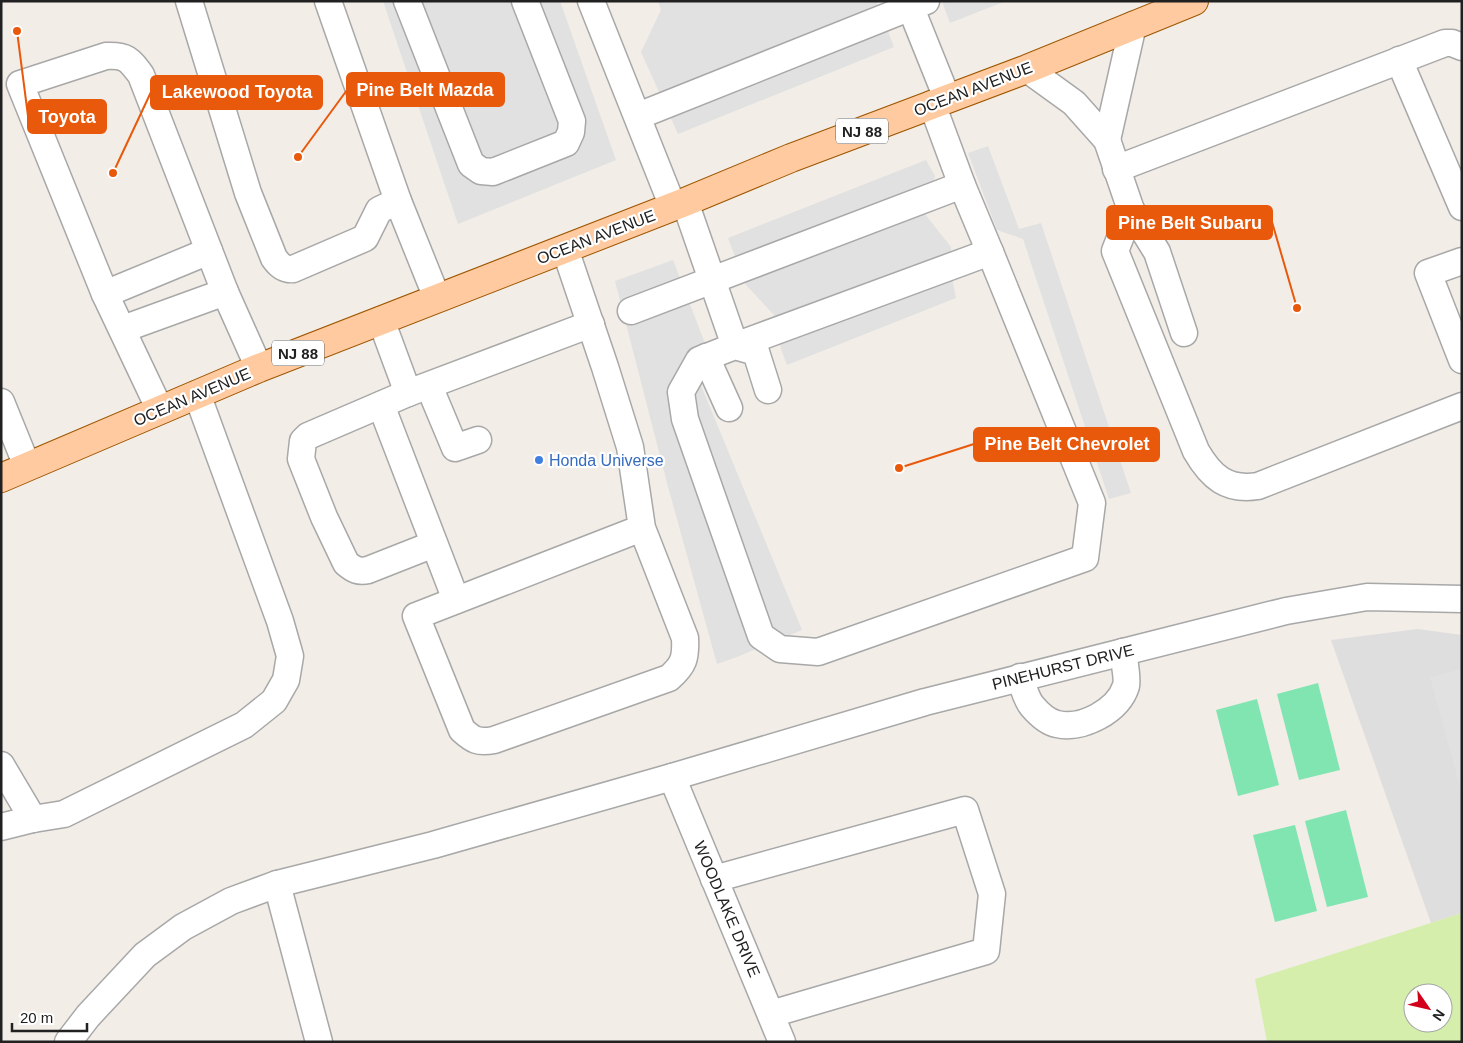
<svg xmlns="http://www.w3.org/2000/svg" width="1463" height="1043" font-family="Helvetica,sans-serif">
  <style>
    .residential { fill: #dfdede }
    .grass { fill: #d5eeab; fill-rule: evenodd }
    .pitch { fill: #81e5b2 }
    .parking { fill: #e1e1e1 }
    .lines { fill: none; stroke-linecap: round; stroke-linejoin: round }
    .minor-casing { stroke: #a8a8a8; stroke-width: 29 }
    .major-casing { stroke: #9e5600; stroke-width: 30 }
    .minor { stroke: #fff; stroke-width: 26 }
    .major { stroke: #ffca9f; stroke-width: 28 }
    .shop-dot { fill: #3f7fe0; stroke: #fff; stroke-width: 2 }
    .labels { text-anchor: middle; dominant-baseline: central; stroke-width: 4.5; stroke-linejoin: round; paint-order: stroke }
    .shield { fill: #fff; stroke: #646464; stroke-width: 1 }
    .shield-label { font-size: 15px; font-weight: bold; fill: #212121 }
    .street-label { font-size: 16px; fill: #212121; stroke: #fff }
    .shop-label { font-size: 16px; fill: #366cbe; stroke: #fff; text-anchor: start }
    .leader { fill: none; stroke: #e8590c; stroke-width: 2 }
    .callout-dot { fill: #e8590c; stroke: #fff; stroke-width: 2 }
    .callout { fill: #e8590c; stroke: #e8590c; stroke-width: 2 }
    .callout-label { font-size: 18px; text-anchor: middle; font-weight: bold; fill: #fff }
  </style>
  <rect width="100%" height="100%" fill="#f2ede7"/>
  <!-- residential -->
  <path class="residential" d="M 1418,629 L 1462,635 L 1462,913 L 1431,923 L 1331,640 Z"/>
  <!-- grass -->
  <path class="grass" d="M 1462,913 L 1462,1042 L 1267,1042 L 1255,979 ZM 1413,993 L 1443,993 L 1443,1023 L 1413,1023 Z"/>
  <!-- pitch -->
  <g class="pitch">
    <path d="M 1318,683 L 1340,770 L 1299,780 L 1277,694 Z"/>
    <path d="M 1257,699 L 1279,785 L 1238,796 L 1216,710 Z"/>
    <path d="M 1346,810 L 1368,897 L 1327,907 L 1305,821 Z"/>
    <path d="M 1295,825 L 1317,911 L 1275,922 L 1253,835 Z"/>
  </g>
  <!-- parking -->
  <g class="parking">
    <path d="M 383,1 L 560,1 L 616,160 L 458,224 Z"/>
    <path d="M 658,1 L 876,1 L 894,47 L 678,134 L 641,52 L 661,10 Z"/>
    <path d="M 942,1 L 1006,1 L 950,23 Z"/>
    <path d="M 988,146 L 1019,229 L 1041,223 L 1131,493 L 1109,499 L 1023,239 L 997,230 L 968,153 Z"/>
    <path d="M 926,160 L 935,176 L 925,214 L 951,247 L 952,278 L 956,298 L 787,365 L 781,349 L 774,315 L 746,285 L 728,238 Z"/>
    <path d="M 673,260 L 706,346 L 688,354 L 802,630 L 737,657 L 717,664 L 667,483 L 615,281 Z"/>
    <path d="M 1462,669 L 1462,786 L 1460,787 L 1430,677 Z"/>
  </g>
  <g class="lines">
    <defs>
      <g id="minor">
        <path d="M 189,1 L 248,193 L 274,258 C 279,265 284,270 293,269 L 365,238 L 379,210 L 398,201"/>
        <path d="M 328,1 L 398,201 L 437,298"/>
        <path d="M 407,1 L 471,164 L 481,171 L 493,172 L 566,143 L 571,132 L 572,121 L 525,1"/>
        <path d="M 591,1 L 673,207"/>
        <path d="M 908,1 L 947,98"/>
        <path d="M 1399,60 L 1462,207"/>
        <path d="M 1027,69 L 1074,103 L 1107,140 L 1131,210 L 1115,251 L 1196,451 C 1211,477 1227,491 1258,486 L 1462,406"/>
        <path d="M 638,116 L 926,1"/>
        <path d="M 1107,140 L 1133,25"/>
        <path d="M 1116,169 L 1445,43 L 1452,43 L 1462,47"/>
        <path d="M 685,202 L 735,346 L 990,252 L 962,185 L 932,104"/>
        <path d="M 1131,210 L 1157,252 L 1184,333"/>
        <path d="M 565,249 L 605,367 L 630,447 L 642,528 L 685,638 C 686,658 684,665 669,678 L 494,740 C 478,743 473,740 462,730 L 416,616 L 642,528"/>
        <path d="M 1462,261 L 1428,273 L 1462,360"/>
        <path d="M 105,294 L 209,251"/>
        <path d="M 631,311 L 962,185"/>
        <path d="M 381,320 L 408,393"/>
        <path d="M 123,329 L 225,292"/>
        <path d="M 706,357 L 729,408"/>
        <path d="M 429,386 L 455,448 L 478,440"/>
        <path d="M 768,390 L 756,352 L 735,346 L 699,360 L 681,392 L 685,419 L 761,636 L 780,649 L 818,652 L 1085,558 L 1092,503 L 990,252"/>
        <path d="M 1,402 L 27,466"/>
        <path d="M 381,405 L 456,600"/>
        <path d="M 160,410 L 105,294 L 20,84 L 106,56 C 126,55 129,59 141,75 L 225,292 L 259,368"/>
        <path d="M 434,544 L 368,570 C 359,572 354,570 346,563 L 324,517 L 301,459 L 303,441 L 308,436 L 408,393 L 591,324"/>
        <path d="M 1020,677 C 1023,686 1026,699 1032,706 C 1038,713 1047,722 1057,724 C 1082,730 1118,711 1126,686 C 1128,679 1124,660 1123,652"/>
        <path d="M 1,765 L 33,819"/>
        <path d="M 672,777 L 782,1042"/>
        <path d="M 1,827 L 33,819 L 64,814 L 244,725 L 274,701 L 286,680 L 290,656 L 280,621 L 197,394"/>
        <path d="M 714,879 L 965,810 L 992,894 L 986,951 L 771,1014"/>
        <path d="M 277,884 L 319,1042"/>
        <path d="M 68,1042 L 88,1016 L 145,955 L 183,927 L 231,901 L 277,884 L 433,845 L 672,777 L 925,702 L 1286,611 L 1367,597 L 1462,599"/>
      </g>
      <path id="major" d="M 1,478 L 259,368 L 685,202 L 791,158 L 1027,69 L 1194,1"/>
    </defs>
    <!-- minor casing -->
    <use href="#minor" class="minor-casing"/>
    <!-- major casing -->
    <use href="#major" class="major-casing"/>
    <!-- minor -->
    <use href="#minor" class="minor"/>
    <!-- major -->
    <use href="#major" class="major"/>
  </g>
  <!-- markers -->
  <circle class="shop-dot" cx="539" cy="460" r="5"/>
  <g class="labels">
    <!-- shield labels -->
    <g class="shield">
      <rect x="836" y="118.5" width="52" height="25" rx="4"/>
      <rect x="272" y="340.5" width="52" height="25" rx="4"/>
    </g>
    <g class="shield-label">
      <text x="862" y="131">NJ 88</text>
      <text x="298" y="353">NJ 88</text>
    </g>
    <!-- street labels -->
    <g class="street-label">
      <text transform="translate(973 89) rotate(-21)">OCEAN AVENUE</text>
      <text transform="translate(596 237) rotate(-21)">OCEAN AVENUE</text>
      <text transform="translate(192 397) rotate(-23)">OCEAN AVENUE</text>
      <text transform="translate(1063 667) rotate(-14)">PINEHURST DRIVE</text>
      <text transform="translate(727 909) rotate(67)">WOODLAKE DRIVE</text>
    </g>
    <!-- shop labels -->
    <g class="shop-label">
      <text x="549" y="460">Honda Universe</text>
    </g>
  </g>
  <!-- callouts -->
  <path class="leader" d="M298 157L347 90M113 173L151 92M17 31L28 116M1297 308L1272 222M899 468L974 444"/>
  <g class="callout-dot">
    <circle cx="298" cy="157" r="5"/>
    <circle cx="113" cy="173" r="5"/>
    <circle cx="17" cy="31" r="5"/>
    <circle cx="1297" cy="308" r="5"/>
    <circle cx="899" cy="468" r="5"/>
  </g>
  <g class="callout">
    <rect x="347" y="73" width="157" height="33" rx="5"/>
    <rect x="151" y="76" width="171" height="33" rx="5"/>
    <rect x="28" y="100" width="78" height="33" rx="5"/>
    <rect x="1107" y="206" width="165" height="33" rx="5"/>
    <rect x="974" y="428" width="185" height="33" rx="5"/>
  </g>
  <g class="callout-label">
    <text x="425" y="96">Pine Belt Mazda</text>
    <text x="237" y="98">Lakewood Toyota</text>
    <text x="67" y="123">Toyota</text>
    <text x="1190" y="229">Pine Belt Subaru</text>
    <text x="1067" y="450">Pine Belt Chevrolet</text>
  </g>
  <!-- border -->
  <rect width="1463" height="1043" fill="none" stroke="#212121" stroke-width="5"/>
  <!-- north arrow -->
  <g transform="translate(1428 1008) rotate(124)"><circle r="24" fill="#ffffff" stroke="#a6a6a6"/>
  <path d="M0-4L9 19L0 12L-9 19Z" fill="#d2001a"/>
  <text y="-8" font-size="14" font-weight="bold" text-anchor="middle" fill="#212121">N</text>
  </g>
  <!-- scale -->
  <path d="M12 1023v8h75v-8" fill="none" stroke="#212121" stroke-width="2.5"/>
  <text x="20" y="1023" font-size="15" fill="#212121" stroke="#ffffff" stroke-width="4" paint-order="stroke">20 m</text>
</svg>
